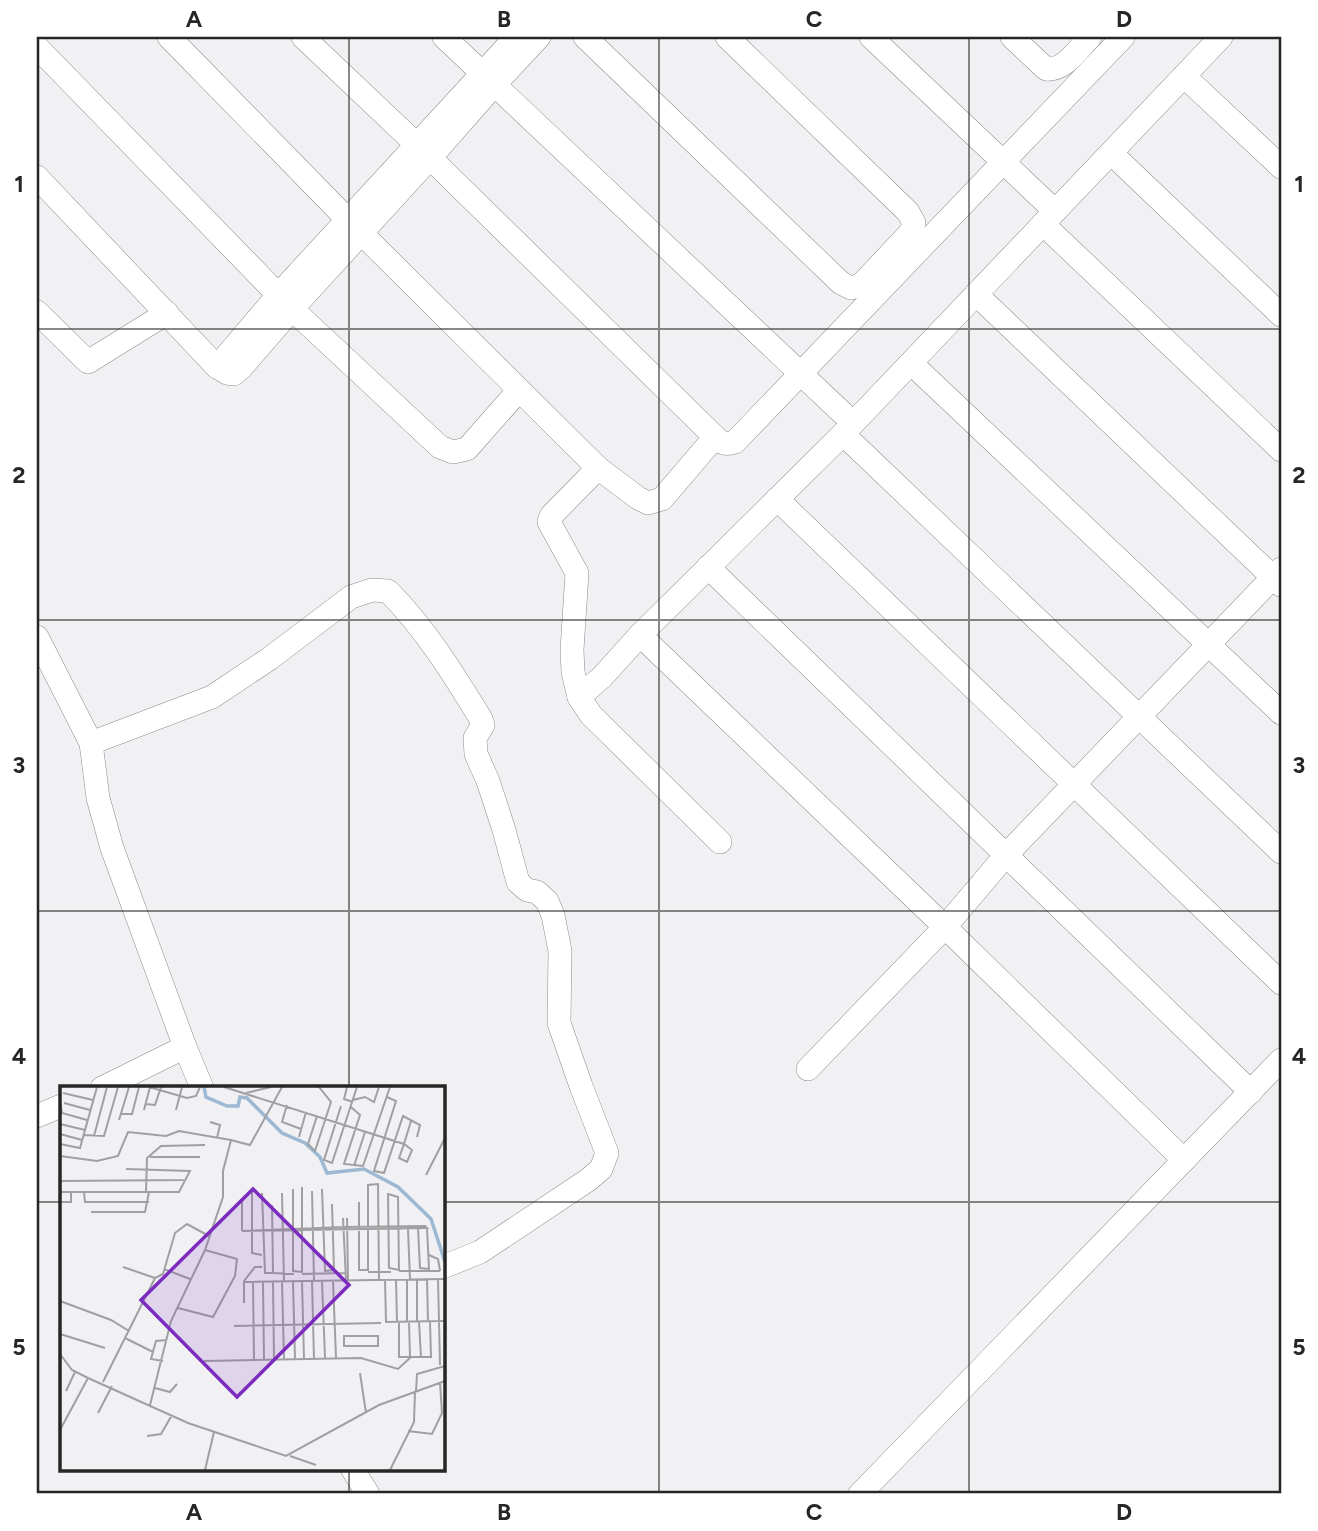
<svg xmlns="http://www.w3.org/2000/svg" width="1318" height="1531" font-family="Figtree,sans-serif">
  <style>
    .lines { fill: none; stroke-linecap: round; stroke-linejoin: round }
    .minor-casing { stroke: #8b8c8e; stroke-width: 24 }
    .minor { stroke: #fff; stroke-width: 23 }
    .grid { fill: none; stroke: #262627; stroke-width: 2; stroke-opacity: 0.55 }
    .inset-river { fill: none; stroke: #9cb8d2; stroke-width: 3.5 }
    .inset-road { fill: none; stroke: #a0a0a2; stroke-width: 2 }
    .view { fill: #7b2cbf; fill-opacity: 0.15; stroke: #7b2cbf; stroke-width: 3.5 }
    .inset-edge { fill: none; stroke: #262627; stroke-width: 3.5 }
    .neatline { fill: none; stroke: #262627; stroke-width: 2.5 }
    .grid-label { font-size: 23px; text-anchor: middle; font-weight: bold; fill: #262627 }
  </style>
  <rect width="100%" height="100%" fill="#f1f1f4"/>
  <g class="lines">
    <defs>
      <g id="minor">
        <path d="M 169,37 L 347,219 L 598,468 L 638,498 L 648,503 L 662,499 L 715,437 L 417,145 L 303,37"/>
        <path d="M 444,37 L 853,423"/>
        <path d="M 516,37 L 279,294 L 217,367 L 227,373 L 234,374 L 241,368 L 292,309 L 430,158 L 495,84 L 539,37"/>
        <path d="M 585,37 L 841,283 L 851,288 L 861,285 L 911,232 L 914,223 L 908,212 L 727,37"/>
        <path d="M 871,37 L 1055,211"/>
        <path d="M 1012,37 L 1046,69 C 1065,71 1078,49 1090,37"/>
        <path d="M 37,47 L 292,309 L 440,447 L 453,452 L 467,449 L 519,390"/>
        <path d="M 1184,76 L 1281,167"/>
        <path d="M 1111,153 L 1281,315"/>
        <path d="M 37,177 L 217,367"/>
        <path d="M 1043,224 L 1281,450"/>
        <path d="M 976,294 L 1281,585"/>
        <path d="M 37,312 L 88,362 L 167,313"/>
        <path d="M 911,363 L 1281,713"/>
        <path d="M 843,434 L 1281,852"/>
        <path d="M 715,437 C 721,444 727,445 735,442 L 1123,37"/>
        <path d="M 777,499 L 1281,983"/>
        <path d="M 708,567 L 1251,1092"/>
        <path d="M 640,635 L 945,927 L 1184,1160"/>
        <path d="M 37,637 L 91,743 L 98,798 L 112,848 L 185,1047 L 202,1088"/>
        <path d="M 579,697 L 573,672 L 572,650 L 577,573 L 549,522 L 551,516 L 598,468"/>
        <path d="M 91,743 L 212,697 L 269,659 L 351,597 L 372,590 L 388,591 C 425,628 454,675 481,719 L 483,725 L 475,738 L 476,754 L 488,781 L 504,830 L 518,882 L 527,890 L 537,892 L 547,901 L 553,915 L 560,951 L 559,1023 L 581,1086 L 607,1153 L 601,1169 L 588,1180 L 480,1252 L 443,1267"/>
        <path d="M 720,842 L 591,715 L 579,697 L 602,677 L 640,635 L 843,434 L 1221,37"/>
        <path d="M 808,1069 L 945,927 L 1006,855 L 1281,569"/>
        <path d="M 102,1088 L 185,1047"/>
        <path d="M 37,1116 L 61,1106"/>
        <path d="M 353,1470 L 368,1494"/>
        <path d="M 860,1494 L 1281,1060"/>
      </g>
    </defs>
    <!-- minor casing -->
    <use href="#minor" class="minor-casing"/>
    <!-- minor -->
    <use href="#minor" class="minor"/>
  </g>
  <!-- grid -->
  <path class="grid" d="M 349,37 L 349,1088M 659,37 L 659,1494M 969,37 L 969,1494M 37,329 L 1281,329M 37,620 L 1281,620M 37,911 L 1281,911M 37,1202 L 61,1202M 443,1202 L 1281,1202M 349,1470 L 349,1494"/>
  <!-- overview -->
  <g transform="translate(60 1086)">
    <rect width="385" height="385" fill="#f1f1f4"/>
    <path class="inset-river" d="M 144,1 L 146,11 L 167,20 L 178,20 L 180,11 L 187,12 L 222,47 L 245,57 L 260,71 L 267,87 L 304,83 L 338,101 L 371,133 L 385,176"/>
    <path class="inset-road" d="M 89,1 L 127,12 L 136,10 L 140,1M 164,1 L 344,58 L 352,64 L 347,76 L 339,72 L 344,58 L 351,35M 287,1 L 284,13 L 293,16M 3,7 L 33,14M 186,7 L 211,1M 327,11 L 336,15 L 314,85 L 324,87 L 343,30 L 360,39 L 357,51M 293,14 L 305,11 L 314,16 L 319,1M 0,16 L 2,27 L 27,34M 4,17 L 30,24M 85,18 L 95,19 L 101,1M 227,19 L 222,36 L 241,43M 281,20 L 264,74 L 272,77 L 297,1M 291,21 L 300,29 L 284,78 L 303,80 L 330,1M 84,24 L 90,1M 116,24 L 122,1M 61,28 L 72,28 L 79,1M 257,30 L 248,58 L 255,65 L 271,16 L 259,1M 59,34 L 69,1M 150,36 L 160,39 L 157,52M 0,38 L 25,44M 0,48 L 22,54M 24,49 L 44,50 L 58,1M 34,50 L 47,1M 239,51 L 246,26M 171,54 L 190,59 L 222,1M 0,58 L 20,62 L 37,1M 0,70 L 37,75 L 58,70 L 68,46 L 106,50 L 119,45 L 171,54 L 163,85 L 163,111 L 145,164 L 111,235 L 90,319M 90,71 L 140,71M 294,80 L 305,46M 366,89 L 385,52M 0,95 L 126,94M 233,103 L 233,185 L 242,186 L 242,101M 262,103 L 265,185 L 274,184 L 272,118M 192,104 L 192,167 L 202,169M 252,105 L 254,195M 0,106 L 119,106 L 130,85 L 66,83M 24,106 L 25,116 L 89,116M 86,106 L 87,72 L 101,60 L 145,59M 202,107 L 205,187 L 213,187 L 212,119M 222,107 L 224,196M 328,108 L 338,111 L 339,184 L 329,182 ZM 0,116 L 11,116 L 11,106M 299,116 L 299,184 L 308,184 L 308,99 L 318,98 L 319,193M 31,126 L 85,126 L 89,106M 283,132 L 286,194M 287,132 L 288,194M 365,140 L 367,142 L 182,145 L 284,141 ZM 358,142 L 360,182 L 369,183 L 367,142M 348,143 L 350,193M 182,145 L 182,112M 369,169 L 378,173 L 380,185M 63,181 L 95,192M 104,183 L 130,193M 339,185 L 380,185M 308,186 L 331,186M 213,187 L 234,188M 242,188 L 285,187M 325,193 L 326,236 L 379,235 L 378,193M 336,193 L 337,236M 357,193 L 357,236M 367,193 L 368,236M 184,195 L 195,181 L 202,181M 242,195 L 244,273M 252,195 L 254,273M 262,195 L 265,272M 273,195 L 276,272M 193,196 L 194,274M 203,196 L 204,274M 213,196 L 214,273M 222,196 L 224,273M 233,196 L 235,273M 0,215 L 51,234 L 69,245M 184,217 L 184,196 L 385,193M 118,222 L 153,231 L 175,190 L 177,173 L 145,164M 347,236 L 347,193M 349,236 L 350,271M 359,236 L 361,271M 339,237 L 339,271 L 351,271M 174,240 L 321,237M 0,248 L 45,262M 284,250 L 318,250 L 318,260 L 284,260 ZM 65,252 L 93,266M 0,268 L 12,284 L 28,292 L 128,337 L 226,370 L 319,319 L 385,295M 103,275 L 91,273 L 96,255 L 107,254M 144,275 L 301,272 L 338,283 L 351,271 L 371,271 L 370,236M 380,279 L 379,235 L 385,235M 300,287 L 306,327M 43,296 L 95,192 L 103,188 L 115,147 L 127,138 L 149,150M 95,302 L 110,306 L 117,298M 6,305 L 15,286M 356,305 L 357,288 L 385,280M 38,327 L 52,300M 0,344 L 28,292M 348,345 L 372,348 L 382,327 L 380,297M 87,350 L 101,348 L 112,329M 230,370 L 256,379M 145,384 L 154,346M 330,384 L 354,336 L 355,305"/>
    <path class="view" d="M 193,103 L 289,199 L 177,311 L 81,214 Z"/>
    <rect width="385" height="385" class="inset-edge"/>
  </g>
  <!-- border -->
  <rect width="1318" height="1531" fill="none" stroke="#ffffff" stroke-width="77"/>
  <rect x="38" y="38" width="1242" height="1454" class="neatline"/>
  <g class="grid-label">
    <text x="194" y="27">A</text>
    <text x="504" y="27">B</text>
    <text x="814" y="27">C</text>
    <text x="1124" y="27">D</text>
    <text x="19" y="192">1</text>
    <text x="1299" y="192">1</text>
    <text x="19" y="483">2</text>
    <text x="1299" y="483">2</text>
    <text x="19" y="773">3</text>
    <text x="1299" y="773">3</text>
    <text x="19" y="1064">4</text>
    <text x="1299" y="1064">4</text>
    <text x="19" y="1355">5</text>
    <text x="1299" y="1355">5</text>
    <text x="194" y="1520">A</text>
    <text x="504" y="1520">B</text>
    <text x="814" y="1520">C</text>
    <text x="1124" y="1520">D</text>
  </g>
</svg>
